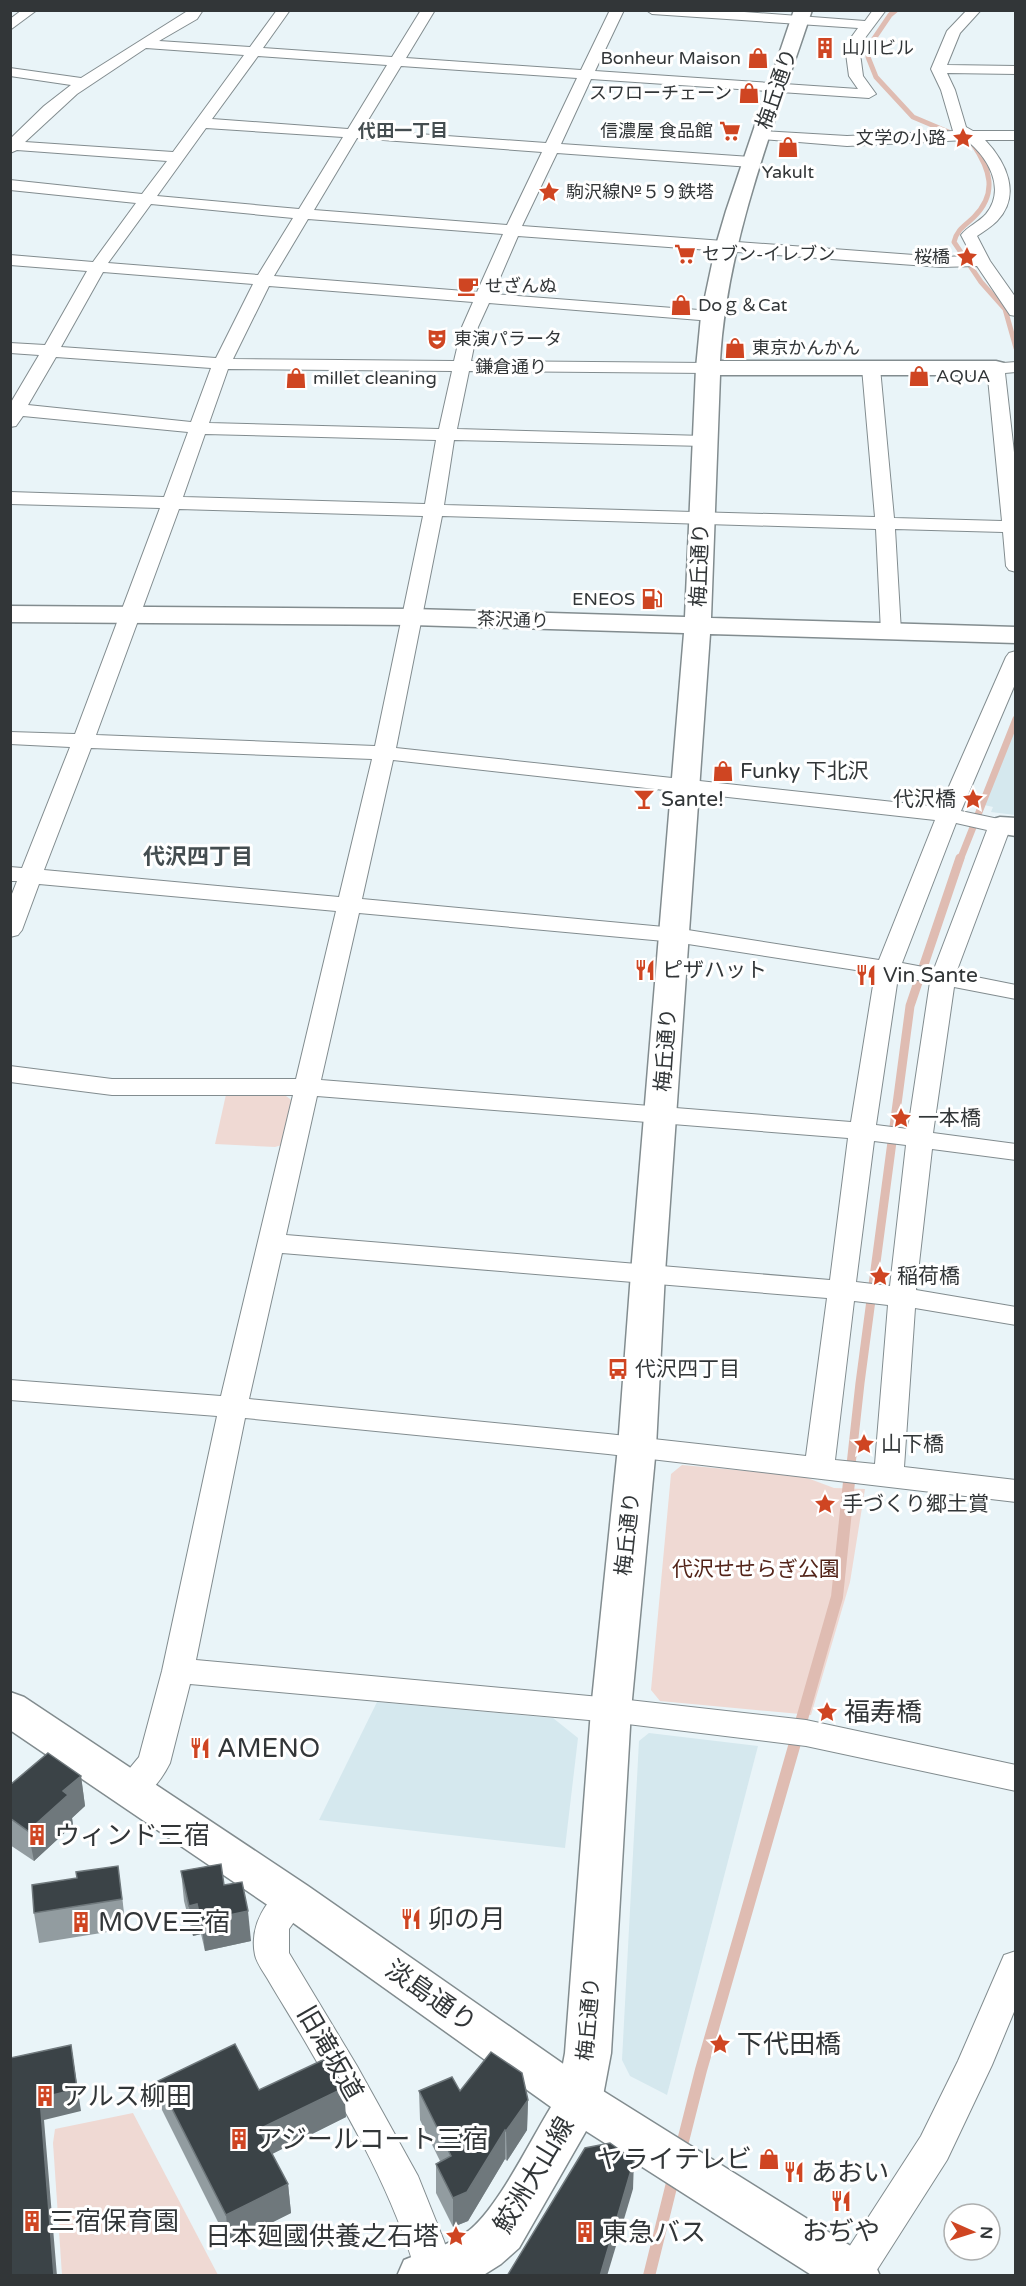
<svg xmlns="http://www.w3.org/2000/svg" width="1026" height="2286" font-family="'Varela Round','Noto Sans JP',sans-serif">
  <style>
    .built { fill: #d5e8ee }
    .green { fill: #efd9d3 }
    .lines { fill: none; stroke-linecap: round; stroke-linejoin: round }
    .stream-far3 { stroke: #dfbcb2; stroke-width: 5 }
    .stream-far2 { stroke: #dfbcb2; stroke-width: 7 }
    .stream-far1 { stroke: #dfbcb2; stroke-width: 9 }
    .stream { stroke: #dfbcb2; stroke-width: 12 }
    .minor-casing { stroke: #828c8f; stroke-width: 2 }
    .tertiary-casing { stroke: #828c8f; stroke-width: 3 }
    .secondary-casing { stroke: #828c8f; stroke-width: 3 }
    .minor { fill: #fff; fill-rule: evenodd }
    .tertiary { fill: #fff; fill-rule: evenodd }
    .secondary { fill: #fff; fill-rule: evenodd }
    .wall { fill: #929ca0 }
    .shaded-wall { fill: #6f787c }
    .building { fill: #3b4347; stroke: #6f787c; stroke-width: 1.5 }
    .labels { text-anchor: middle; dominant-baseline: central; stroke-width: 6; stroke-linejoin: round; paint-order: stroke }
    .far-poi-label { font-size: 18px; fill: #323638; stroke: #fff; text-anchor: start }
    .far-neighbourhood-label { font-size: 18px; font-weight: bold; fill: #444d50; stroke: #fff }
    .far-street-label { font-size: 18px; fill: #323638; stroke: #fff }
    .street-label { font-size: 21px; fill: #323638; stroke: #fff }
    .poi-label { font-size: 21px; fill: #323638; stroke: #fff; text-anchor: start }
    .park-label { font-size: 21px; fill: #522318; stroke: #fff }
    .neighbourhood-label { font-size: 22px; font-weight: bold; fill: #444d50; stroke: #fff }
    .near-poi-label { font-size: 26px; fill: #323638; stroke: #fff; text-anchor: start }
    .near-street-label { font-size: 26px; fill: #323638; stroke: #fff }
  </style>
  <rect width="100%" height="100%" fill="#e9f4f8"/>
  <!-- built -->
  <g class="built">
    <path d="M 1015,729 L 1015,815 L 991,812 L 993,807 L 980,804 Z"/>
    <path d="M 377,1702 L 553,1718 L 578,1738 L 565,1848 L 319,1820 Z"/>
    <path d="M 649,1733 L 758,1746 L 667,2095 L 630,2076 L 622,2060 L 639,1741 Z"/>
  </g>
  <!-- green -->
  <g class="green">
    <path d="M 227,1090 L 279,1091 L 297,1104 L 289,1143 L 275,1147 L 215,1144 Z"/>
    <path d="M 682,1465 L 802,1476 L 834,1488 L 865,1489 L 850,1582 L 811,1715 L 660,1701 L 651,1690 L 671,1474 Z"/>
    <path d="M 133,2113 L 218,2275 L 62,2275 L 53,2143 L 55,2129 Z"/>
  </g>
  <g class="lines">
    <!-- stream-far3 -->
    <g class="stream-far3">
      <path d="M 896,10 L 890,15 L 869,46 L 868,57 L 876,77 L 913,117 L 958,136"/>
      <path d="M 973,144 C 990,169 998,193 974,217 C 966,225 957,229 954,242 L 981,282 L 1005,309 L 1016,348"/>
    </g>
    <!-- stream-far2 -->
    <path class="stream-far2" d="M 960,860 L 1016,719"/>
    <!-- stream-far1 -->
    <path class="stream-far1" d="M 849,1483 L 860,1383 L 910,1006 L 960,858"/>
    <!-- stream -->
    <g class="stream">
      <path d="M 680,2153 L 701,2070 L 837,1597 L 849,1482"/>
      <path d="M 649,2276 L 674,2175"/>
    </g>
    <defs>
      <g id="minor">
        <path d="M 22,10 L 37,10 L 10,30 L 10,19 Z"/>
        <path d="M 189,10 L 203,10 L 197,19 L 159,41 L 250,47 L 277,10 L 290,10 L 263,48 L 392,57 L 421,10 L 435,10 L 406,58 L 581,70 L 610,10 L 624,10 L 595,71 L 858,89 L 849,76 L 845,46 L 858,28 L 652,14 L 646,10 L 718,10 L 865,21 L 873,10 L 886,10 L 859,46 L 863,76 L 876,94 L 869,98 L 591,79 L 561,144 L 751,157 L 759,162 L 751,167 L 557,153 L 522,226 L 941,257 L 972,256 L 961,235 C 968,226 979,222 986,214 C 1007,188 987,156 966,140 L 847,146 L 762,139 L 755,135 L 762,131 L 847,136 L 953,131 L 941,90 L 931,69 L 947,31 L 967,10 L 981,10 L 960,33 L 947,65 L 1016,66 L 1016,74 L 947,73 L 955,90 L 966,127 L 973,131 L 1016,131 L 1016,140 L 985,140 C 1006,162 1022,195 997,221 C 991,227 984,231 977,236 L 990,261 L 1016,298 L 1016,316 L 1010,315 L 977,266 L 941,267 L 518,236 L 493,294 L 712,311 L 720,316 L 712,321 L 489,303 L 478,327 L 471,361 L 707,363 L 713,364 L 716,368 L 713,372 L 707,373 L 469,371 L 457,429 L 704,436 L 710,437 L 713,441 L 710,445 L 704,446 L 454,440 L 444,505 L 875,517 L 862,368 L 865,364 L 877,364 L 880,368 L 894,518 L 1002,521 L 987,368 L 990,364 L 1016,362 L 1016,372 L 1005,373 L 1016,470 L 1016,572 L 1009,570 L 1006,566 L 1003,532 L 895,529 L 901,632 L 898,636 L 884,636 L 881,632 L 876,529 L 442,516 L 396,748 L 940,807 L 1006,657 L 1009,653 L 1016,651 L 1016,682 L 961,811 L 1008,821 L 1011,826 L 956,973 L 1016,985 L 1016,999 L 954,987 L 933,1133 L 1016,1144 L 1016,1160 L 932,1149 L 916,1290 L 1016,1307 L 1016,1325 L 915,1308 L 904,1467 L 1016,1480 L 1016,1502 L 608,1454 L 245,1418 L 196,1660 L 611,1698 L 806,1720 L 1016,1765 L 1016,1791 L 806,1746 L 611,1722 L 190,1684 L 170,1763 C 160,1783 143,1806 120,1798 L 115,1789 L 120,1780 L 139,1757 L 162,1671 L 217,1416 L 10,1400 L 10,1380 L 221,1396 L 293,1095 L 112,1095 L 10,1082 L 10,1066 L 112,1079 L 296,1079 L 336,911 L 39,884 L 22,930 L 18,935 L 10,937 L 10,899 L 17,881 L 10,881 L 10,867 L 22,868 L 70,747 L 10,744 L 10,732 L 75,734 L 160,508 L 10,504 L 10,492 L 164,497 L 188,432 L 23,416 L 16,426 L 10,427 L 10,404 L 39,355 L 10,353 L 10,343 L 45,345 L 87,271 L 10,265 L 10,255 L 93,262 L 136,203 L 10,190 L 10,180 L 142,194 L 167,161 L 17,150 L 10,153 L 10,139 L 44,106 L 71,85 L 10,76 L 10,68 L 81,78 ZM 146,48 L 244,55 L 173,152 L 25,142 L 77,94 ZM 258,56 L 387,65 L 348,129 L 212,119 ZM 401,66 L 577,78 L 546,143 L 362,130 ZM 206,128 L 343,137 L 299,209 L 157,196 ZM 357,138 L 542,152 L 507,225 L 314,210 ZM 151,204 L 293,218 L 258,275 L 108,263 ZM 308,219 L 503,234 L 477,292 L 274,276 ZM 103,272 L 253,284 L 216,358 L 61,347 ZM 269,286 L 473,302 L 462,327 L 454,361 L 233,359 ZM 56,357 L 211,368 L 191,422 L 28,405 ZM 228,369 L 452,371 L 439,429 L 209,423 ZM 205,434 L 436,440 L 425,504 L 183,497 ZM 179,509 L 423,516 L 375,746 L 96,735 ZM 91,748 L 372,759 L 339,897 L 44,870 ZM 393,760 L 935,820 L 879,960 L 675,928 L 362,899 ZM 956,823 L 987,830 L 934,969 L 902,963 ZM 359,913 L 675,942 L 875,973 L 851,1122 L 321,1080 ZM 898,977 L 930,982 L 908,1129 L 876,1125 ZM 317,1096 L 848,1138 L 830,1280 L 286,1235 ZM 874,1141 L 906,1145 L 890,1286 L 856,1282 ZM 282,1253 L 827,1298 L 806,1456 L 608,1434 L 249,1399 ZM 854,1301 L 888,1305 L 875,1464 L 835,1460 Z"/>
        <path d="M 293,1885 L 305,1889 L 310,1899 L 289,1929 L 289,1953 L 357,2066 L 418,2176 L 444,2241 L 455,2276 L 417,2276 C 394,2195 352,2122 310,2050 C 297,2027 283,2005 270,1983 C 265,1974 257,1964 255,1955 C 249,1927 266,1894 293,1885 Z"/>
        <path d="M 1016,1951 L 1016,2007 L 992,2065 L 947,2160 L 873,2276 L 835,2276 L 840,2261 L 921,2136 L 958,2061 L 1004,1955 Z"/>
      </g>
      <g id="tertiary">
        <path d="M 794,10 L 812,10 C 774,125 727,240 720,361 L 996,361 L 1004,363 L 1007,368 L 1004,373 L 996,375 L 720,375 L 711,618 L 1016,627 L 1016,643 L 710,634 L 665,1273 L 656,1447 L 631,1710 L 611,2053 L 602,2101 L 595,2116 L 579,2122 L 563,2116 L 556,2101 L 565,2053 L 591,1710 L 618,1447 L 631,1273 L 684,633 L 412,625 L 10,622 L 10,606 L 412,609 L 685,617 L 696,368 L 701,316 L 716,245 L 726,211 Z"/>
        <path d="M 1000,817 L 1016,818 L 1016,836 L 990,832 L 986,826 L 990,820 Z"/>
      </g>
      <path id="secondary" d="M 10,1692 L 24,1697 L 308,1886 L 595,2086 L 873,2260 L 880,2276 L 813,2276 L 586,2131 L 519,2248 L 501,2264 L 482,2276 L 397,2276 L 404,2260 C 426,2251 448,2246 467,2232 C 497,2210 530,2141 551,2107 L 278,1912 L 10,1730 Z"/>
    </defs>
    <!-- minor casing -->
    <use href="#minor" class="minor-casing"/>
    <!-- tertiary casing -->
    <use href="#tertiary" class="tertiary-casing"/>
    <!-- secondary casing -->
    <use href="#secondary" class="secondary-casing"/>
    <!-- minor -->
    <use href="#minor" class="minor"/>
    <!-- tertiary -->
    <use href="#tertiary" class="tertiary"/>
    <!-- secondary -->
    <use href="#secondary" class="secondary"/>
  </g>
  <!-- wall -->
  <g class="wall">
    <path d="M 81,1776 L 85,1806 L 72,1818 L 73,1825 L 34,1861 L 10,1845 L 10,1785 Z"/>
    <path d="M 181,1871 L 224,1885 L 251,1941 L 205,1951 L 201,1934 L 193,1936 L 184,1901 Z"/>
    <path d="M 122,1896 L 126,1929 L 39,1943 L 34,1913 Z"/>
    <path d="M 158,2081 L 259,2090 L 346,2117 L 272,2154 L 288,2184 L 291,2213 L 229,2244 L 162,2110 Z"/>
    <path d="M 419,2091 L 528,2100 L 527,2130 L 507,2161 L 505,2159 L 468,2221 L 453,2227 L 436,2193 L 436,2164 L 440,2161 L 420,2120 Z"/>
  </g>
  <!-- shaded-wall -->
  <g class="shaded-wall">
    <path d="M 81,1776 L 85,1806 L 72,1818 L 73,1825 L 34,1861 L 28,1831 L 63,1791 Z"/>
    <path d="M 197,1904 L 201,1934 L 193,1936 L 189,1906 Z"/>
    <path d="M 248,1911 L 251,1941 L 205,1951 L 201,1921 Z"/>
    <path d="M 71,2045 L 81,2111 L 44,2120 L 57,2276 L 54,2276 L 40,2098 Z"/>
    <path d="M 344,2088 L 346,2117 L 262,2159 L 259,2129 Z"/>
    <path d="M 528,2100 L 527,2130 L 507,2161 L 506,2131 Z"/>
    <path d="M 505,2130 L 505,2159 L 468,2221 L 453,2227 L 453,2198 Z"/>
    <path d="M 634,2160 L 633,2189 L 607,2276 L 600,2276 Z"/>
    <path d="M 288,2184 L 291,2213 L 229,2244 L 226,2215 Z"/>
  </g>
  <!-- building -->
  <g class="building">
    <path d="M 48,1753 L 81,1776 L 63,1791 L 68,1795 L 28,1831 L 10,1818 L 10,1785 Z"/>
    <path d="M 221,1864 L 224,1885 L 242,1882 L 248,1911 L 201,1921 L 197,1904 L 189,1906 L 181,1871 Z"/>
    <path d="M 118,1866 L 122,1899 L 34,1913 L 32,1885 L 77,1878 L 76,1872 Z"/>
    <path d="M 235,2044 L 259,2090 L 327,2058 L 344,2088 L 259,2129 L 288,2184 L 226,2215 L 158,2081 Z"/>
    <path d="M 71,2045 L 77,2089 L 40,2098 L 54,2276 L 10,2276 L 10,2058 Z"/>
    <path d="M 491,2052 L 522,2073 L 528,2100 L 506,2131 L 505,2130 L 467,2192 L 453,2198 L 436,2164 L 451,2156 L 419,2091 L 452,2077 L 460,2091 Z"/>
    <path d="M 610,2143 L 634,2160 L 600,2276 L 507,2276 L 585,2148 Z"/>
  </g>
  <!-- icons -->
  <defs>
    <symbol id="building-bare" viewBox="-9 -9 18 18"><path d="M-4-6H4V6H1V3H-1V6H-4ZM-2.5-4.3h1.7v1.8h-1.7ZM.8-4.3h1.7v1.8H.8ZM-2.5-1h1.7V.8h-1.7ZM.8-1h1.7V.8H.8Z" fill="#cf4522" stroke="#fff" stroke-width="2.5" paint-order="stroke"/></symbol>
    <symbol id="shop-bare" viewBox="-9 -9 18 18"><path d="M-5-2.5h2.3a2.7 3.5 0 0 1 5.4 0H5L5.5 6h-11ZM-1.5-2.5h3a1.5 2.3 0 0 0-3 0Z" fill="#cf4522" stroke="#fff" stroke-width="2.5" paint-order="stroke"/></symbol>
    <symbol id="supermarket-bare" viewBox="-9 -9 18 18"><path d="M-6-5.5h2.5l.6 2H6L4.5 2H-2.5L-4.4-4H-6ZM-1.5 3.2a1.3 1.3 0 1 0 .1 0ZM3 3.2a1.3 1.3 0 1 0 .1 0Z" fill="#cf4522" stroke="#fff" stroke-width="2.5" paint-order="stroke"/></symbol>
    <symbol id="sight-bare" viewBox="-9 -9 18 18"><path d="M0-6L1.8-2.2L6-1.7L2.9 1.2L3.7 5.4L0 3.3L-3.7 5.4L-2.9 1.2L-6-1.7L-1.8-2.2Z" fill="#cf4522" stroke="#fff" stroke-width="2.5" paint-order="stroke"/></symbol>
    <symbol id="cafe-bare" viewBox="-9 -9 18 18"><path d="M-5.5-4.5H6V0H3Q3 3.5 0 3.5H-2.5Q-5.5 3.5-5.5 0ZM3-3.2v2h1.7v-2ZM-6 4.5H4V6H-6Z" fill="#cf4522" stroke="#fff" stroke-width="2.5" paint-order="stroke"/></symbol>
    <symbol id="theatre-bare" viewBox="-9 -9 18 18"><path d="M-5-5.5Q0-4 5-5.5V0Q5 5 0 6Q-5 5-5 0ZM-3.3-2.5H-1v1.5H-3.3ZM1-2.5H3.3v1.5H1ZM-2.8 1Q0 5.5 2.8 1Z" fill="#cf4522" stroke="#fff" stroke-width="2.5" paint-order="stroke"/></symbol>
    <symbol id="fuel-bare" viewBox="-9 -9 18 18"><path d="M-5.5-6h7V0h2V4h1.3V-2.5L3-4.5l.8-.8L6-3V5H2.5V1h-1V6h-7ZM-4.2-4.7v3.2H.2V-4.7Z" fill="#cf4522" stroke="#fff" stroke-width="2.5" paint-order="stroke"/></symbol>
    <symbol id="bar-bare" viewBox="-9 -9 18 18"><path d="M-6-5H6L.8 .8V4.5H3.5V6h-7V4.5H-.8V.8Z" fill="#cf4522" stroke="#fff" stroke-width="2.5" paint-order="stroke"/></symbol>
    <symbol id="restaurant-bare" viewBox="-9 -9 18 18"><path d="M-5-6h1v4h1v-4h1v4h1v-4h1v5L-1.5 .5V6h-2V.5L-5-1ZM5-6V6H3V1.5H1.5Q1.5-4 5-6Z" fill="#cf4522" stroke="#fff" stroke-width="2.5" paint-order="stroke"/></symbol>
    <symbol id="bus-bare" viewBox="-9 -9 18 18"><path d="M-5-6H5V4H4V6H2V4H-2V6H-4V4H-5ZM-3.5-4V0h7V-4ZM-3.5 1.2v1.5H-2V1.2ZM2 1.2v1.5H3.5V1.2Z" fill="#cf4522" stroke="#fff" stroke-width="2.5" paint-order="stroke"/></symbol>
  </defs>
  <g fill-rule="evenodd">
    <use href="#building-bare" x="810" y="33" width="30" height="30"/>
    <use href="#shop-bare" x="743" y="43" width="30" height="30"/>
    <use href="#shop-bare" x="734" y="78" width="30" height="30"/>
    <use href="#supermarket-bare" x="715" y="116" width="30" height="30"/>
    <use href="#sight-bare" x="948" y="123" width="30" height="30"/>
    <use href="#shop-bare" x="773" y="132" width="30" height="30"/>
    <use href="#sight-bare" x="534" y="177" width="30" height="30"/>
    <use href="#supermarket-bare" x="670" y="239" width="30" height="30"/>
    <use href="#sight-bare" x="952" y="242" width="30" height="30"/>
    <use href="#cafe-bare" x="453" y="271" width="30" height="30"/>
    <use href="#shop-bare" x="666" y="290" width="30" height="30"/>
    <use href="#theatre-bare" x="422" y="324" width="30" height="30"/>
    <use href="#shop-bare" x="720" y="333" width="30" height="30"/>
    <use href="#shop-bare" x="904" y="361" width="30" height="30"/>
    <use href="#shop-bare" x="281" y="363" width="30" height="30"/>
    <use href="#fuel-bare" x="637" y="584" width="30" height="30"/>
    <use href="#shop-bare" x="708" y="756" width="30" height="30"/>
    <use href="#bar-bare" x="629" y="784" width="30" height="30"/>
    <use href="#sight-bare" x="958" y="784" width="30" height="30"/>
    <use href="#restaurant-bare" x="630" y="955" width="30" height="30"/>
    <use href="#restaurant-bare" x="851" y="960" width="30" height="30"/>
    <use href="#sight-bare" x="886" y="1103" width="30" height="30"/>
    <use href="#sight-bare" x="865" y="1261" width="30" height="30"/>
    <use href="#bus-bare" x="603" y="1354" width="30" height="30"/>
    <use href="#sight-bare" x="849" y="1429" width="30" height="30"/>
    <use href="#sight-bare" x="810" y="1489" width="30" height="30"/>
    <use href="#sight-bare" x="812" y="1697" width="30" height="30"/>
    <use href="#restaurant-bare" x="185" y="1733" width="30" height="30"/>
    <use href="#building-bare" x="22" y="1820" width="30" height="30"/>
    <use href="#restaurant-bare" x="396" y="1904" width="30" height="30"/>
    <use href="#building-bare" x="66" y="1907" width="30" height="30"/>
    <use href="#sight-bare" x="705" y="2029" width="30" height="30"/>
    <use href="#building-bare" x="30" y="2081" width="30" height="30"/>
    <use href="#building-bare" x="224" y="2124" width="30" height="30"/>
    <use href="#shop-bare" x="754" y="2144" width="30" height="30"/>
    <use href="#restaurant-bare" x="779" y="2157" width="30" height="30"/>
    <use href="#restaurant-bare" x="826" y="2186" width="30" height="30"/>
    <use href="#building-bare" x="17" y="2206" width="30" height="30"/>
    <use href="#building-bare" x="570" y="2217" width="30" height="30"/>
    <use href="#sight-bare" x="441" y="2221" width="30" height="30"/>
  </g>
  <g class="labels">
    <!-- far-poi labels -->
    <g class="far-poi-label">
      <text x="842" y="48">山川ビル</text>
      <text x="741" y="58" text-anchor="end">Bonheur Maison</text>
      <text x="732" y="93" text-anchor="end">スワローチェーン</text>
      <text x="713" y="131" text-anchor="end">信濃屋 食品館</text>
      <text x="946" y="138" text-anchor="end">文学の小路</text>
      <text x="788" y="172" text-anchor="middle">Yakult</text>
      <text x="566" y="192">駒沢線№５９鉄塔</text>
      <text x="702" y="254">セブン-イレブン</text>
      <text x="950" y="257" text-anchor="end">桜橋</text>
      <text x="485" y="286">せざんぬ</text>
      <text x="698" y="305">Doｇ＆Cat</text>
      <text x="454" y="339">東演パラータ</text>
      <text x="752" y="348">東京かんかん</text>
      <text x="936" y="376">AQUA</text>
      <text x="313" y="378">millet cleaning</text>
      <text x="635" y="599" text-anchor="end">ENEOS</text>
    </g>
    <!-- far-neighbourhood labels -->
    <g class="far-neighbourhood-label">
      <text x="403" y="131">代田一丁目</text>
    </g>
    <!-- far-street labels -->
    <g class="far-street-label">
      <text x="511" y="367">鎌倉通り</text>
      <text transform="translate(513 620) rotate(2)">茶沢通り</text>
    </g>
    <!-- street labels -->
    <g class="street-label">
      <text transform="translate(777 89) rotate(-71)">梅丘通り</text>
      <text transform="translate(700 565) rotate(-88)">梅丘通り</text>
      <text transform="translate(666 1050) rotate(-86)">梅丘通り</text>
      <text transform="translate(628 1534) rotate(-84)">梅丘通り</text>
      <text transform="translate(589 2019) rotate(-85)">梅丘通り</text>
    </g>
    <!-- poi labels -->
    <g class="poi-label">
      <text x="740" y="771">Funky 下北沢</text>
      <text x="661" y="799">Sante!</text>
      <text x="956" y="799" text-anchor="end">代沢橋</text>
      <text x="662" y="970">ピザハット</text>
      <text x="883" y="975">Vin Sante</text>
      <text x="918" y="1118">一本橋</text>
      <text x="897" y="1276">稲荷橋</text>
      <text x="635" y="1369">代沢四丁目</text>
      <text x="881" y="1444">山下橋</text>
      <text x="842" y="1504">手づくり郷土賞</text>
    </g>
    <!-- park labels -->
    <g class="park-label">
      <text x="756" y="1569">代沢せせらぎ公園</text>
    </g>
    <!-- neighbourhood labels -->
    <g class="neighbourhood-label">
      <text x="198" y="857">代沢四丁目</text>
    </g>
    <!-- near-poi labels -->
    <g class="near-poi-label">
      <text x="844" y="1712">福寿橋</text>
      <text x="217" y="1748">AMENO</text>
      <text x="54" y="1835">ウィンド三宿</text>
      <text x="428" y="1919">卯の月</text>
      <text x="98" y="1922">MOVE三宿</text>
      <text x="737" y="2044">下代田橋</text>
      <text x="62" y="2096">アルス柳田</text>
      <text x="256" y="2139">アジールコート三宿</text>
      <text x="752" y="2159" text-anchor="end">ヤライテレビ</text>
      <text x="811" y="2172">あおい</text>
      <text x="49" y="2221">三宿保育園</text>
      <text x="841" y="2231" text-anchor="middle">おぢや</text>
      <text x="602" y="2232">東急バス</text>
      <text x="439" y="2236" text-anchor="end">日本廻國供養之石塔</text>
    </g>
    <!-- near-street labels -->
    <g class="near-street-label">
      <text transform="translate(431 1996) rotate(35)">淡島通り</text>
      <text transform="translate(330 2053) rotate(60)">旧滝坂道</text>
      <text transform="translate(534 2175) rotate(-59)">鮫洲大山線</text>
    </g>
  </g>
  <!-- border -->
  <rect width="1026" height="2286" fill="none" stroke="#323638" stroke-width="24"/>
  <!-- north arrow -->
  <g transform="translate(972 2232) rotate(93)"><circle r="28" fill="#ffffff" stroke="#adafaf" stroke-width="1.5"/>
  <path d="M0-4.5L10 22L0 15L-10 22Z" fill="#cf4522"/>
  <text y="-9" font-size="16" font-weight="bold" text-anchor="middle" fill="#323638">N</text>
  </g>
</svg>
